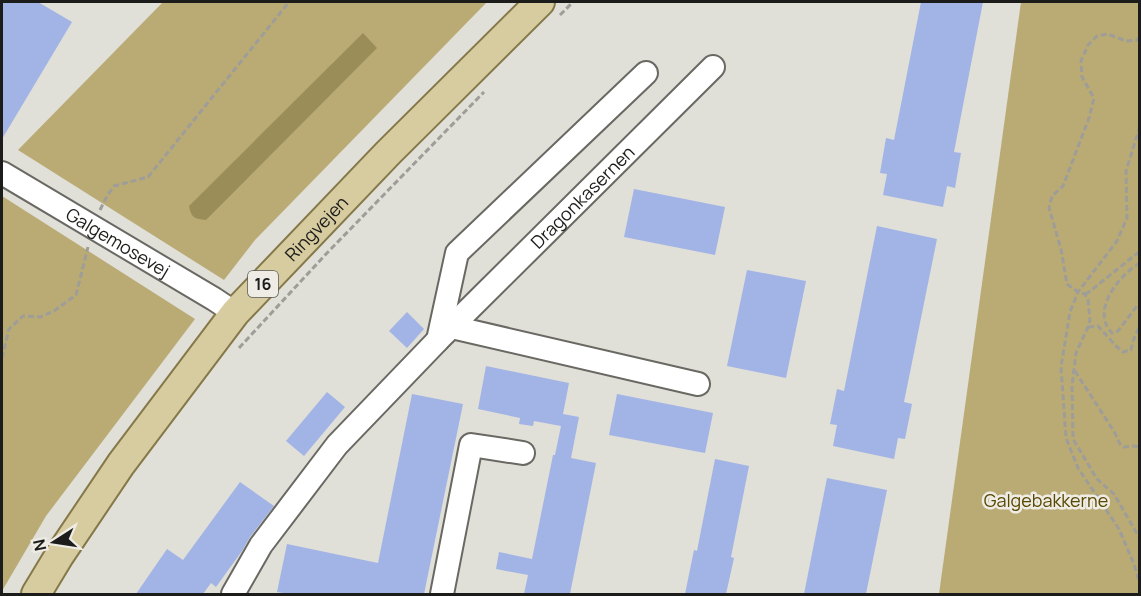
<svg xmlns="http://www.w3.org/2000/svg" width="1141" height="596" font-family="Manrope,sans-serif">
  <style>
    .forest { fill: #baab75 }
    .water { fill: #9b8d58 }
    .building { fill: #a1b4e5 }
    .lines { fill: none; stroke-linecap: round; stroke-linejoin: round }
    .minor-casing { stroke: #696862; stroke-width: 26 }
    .major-casing { stroke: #857848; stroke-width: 32 }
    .path { stroke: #9e9d98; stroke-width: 3; stroke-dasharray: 6 3; stroke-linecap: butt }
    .minor { stroke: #fff; stroke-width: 22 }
    .major { stroke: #d7cba0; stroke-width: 28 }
    .labels { text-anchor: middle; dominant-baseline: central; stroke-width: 5; stroke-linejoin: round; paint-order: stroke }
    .shield { fill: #eeece5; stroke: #5b5a57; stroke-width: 1.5 }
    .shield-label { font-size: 16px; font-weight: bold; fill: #1c1c1a }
    .street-label { font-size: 18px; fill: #1c1c1a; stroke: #eeece5 }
    .park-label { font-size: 18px; fill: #584801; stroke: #eeece5 }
  </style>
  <rect width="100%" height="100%" fill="#e0dfd8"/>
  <!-- forest -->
  <g class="forest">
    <path d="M 163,2 L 487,2 L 255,240 L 224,280 L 18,150 Z"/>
    <path d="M 1021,2 L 1139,2 L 1139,594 L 939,594 Z"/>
    <path d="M 2,196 L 195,319 L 46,516 L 2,591 Z"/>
  </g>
  <!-- water -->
  <path class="water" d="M 363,33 L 377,48 L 206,220 C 195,219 191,218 189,206 Z"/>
  <!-- building -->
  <g class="building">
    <path d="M 2,2 L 38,2 L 72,22 L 2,139 Z"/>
    <path d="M 921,2 L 983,2 L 954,152 L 961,153 L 955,188 L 947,186 L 943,207 L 883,195 L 887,174 L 880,173 L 886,138 L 894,140 Z"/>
    <path d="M 634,189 L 725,207 L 715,255 L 624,237 Z"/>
    <path d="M 877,226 L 937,239 L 904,402 L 912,404 L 905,439 L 898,438 L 894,459 L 833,446 L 837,425 L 830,424 L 837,389 L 844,391 Z"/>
    <path d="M 747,270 L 806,281 L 786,378 L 727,366 Z"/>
    <path d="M 407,312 L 424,329 L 407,348 L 389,331 Z"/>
    <path d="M 486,366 L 569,383 L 563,414 L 579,417 L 571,458 L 596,463 L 570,594 L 524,594 L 528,575 L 496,569 L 499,552 L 532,559 L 553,455 L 555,455 L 561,426 L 534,421 L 533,426 L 519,424 L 520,418 L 478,409 Z"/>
    <path d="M 327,392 L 345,407 L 304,456 L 286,441 Z"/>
    <path d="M 412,394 L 463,404 L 424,594 L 289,594 L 277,592 L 287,544 L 378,563 Z"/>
    <path d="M 617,394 L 713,413 L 705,453 L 609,435 Z"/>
    <path d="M 715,459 L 749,466 L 731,557 L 734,558 L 726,594 L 685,594 L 694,550 L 697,551 Z"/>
    <path d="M 827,478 L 887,490 L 866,594 L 804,594 Z"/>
    <path d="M 240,482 L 274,506 L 250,537 L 242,551 L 216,587 L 211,583 L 203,594 L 136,594 L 167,549 L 183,560 Z"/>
  </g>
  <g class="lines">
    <defs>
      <g id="minor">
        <path id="s1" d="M 2,173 L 214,299 L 235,313"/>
        <path d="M 452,327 L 698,384"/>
        <path d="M 438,340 L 457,253 L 646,73"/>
        <path id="s2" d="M 233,594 L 261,545 L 337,445 L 438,340 L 713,67"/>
        <path d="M 442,594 L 471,445 L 523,453"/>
      </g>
      <g id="major">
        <path id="s3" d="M 36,594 L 59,556 L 121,464 L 235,313 L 388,153 L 540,2"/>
      </g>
    </defs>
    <!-- minor casing -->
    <use href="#minor" class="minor-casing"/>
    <!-- major casing -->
    <use href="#major" class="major-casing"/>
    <!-- path -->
    <g class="path">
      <path d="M 560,15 L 573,2"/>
      <path d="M 1140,37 L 1137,40 L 1126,41 L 1108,34 L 1097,36 L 1088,45 L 1081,61 L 1082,77 L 1094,98 L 1089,118 L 1063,186 L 1052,196 L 1049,208 L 1061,249 L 1067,284 L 1078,292 L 1085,294 L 1088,300 L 1090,320 L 1088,327 L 1076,353 L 1072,386 L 1073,439 L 1097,479 L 1114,494 L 1140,539"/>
      <path d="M 1140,126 L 1126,171 L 1127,218 L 1117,241 L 1078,292 L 1070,312 L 1061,367 L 1066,438 L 1078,468 L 1119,529 L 1134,564 L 1140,584"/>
      <path d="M 100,210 L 107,196 L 114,186 L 148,177 L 289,2"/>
      <path d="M 1140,263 C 1119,275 1090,311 1112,333 L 1118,331 L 1140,302"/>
      <path d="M 1085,294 L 1089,292 L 1140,251"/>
      <path d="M 1088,327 L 1098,326 L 1116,346 L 1123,352 L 1131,350 L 1133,341 L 1140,325"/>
      <path d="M 239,348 L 327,253 L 484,92"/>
      <path d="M 2,358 L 9,329 L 23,316 L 40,317 L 54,311 L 76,295 L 88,247"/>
      <path d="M 1075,371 L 1115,433 L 1120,444 L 1124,447 L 1136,446 L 1140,448"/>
    </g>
    <!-- minor -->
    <use href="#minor" class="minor"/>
    <!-- major -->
    <use href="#major" class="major"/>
  </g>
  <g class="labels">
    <!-- shield labels -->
    <rect class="shield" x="248" y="271" width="30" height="26" rx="4.5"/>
    <g class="shield-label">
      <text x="263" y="284">16</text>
    </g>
    <!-- street labels -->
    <g class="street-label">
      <text stroke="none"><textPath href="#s2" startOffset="531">Dragonkasernen</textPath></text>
      <text stroke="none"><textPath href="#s3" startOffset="462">Ringvejen</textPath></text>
      <text stroke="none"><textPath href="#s1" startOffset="135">Galgemosevej</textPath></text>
    </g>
    <!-- park labels -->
    <g class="park-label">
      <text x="1046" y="500">Galgebakkerne</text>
    </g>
  </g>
  <!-- border -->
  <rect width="1141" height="596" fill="none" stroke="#1c1c1a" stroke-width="6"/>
  <!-- north arrow -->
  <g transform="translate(54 542) rotate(258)" stroke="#eeece5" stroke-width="4.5" paint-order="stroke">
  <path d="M0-4.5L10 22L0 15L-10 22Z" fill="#1c1c1a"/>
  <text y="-9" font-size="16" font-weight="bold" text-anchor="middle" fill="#1c1c1a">N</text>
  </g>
</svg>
